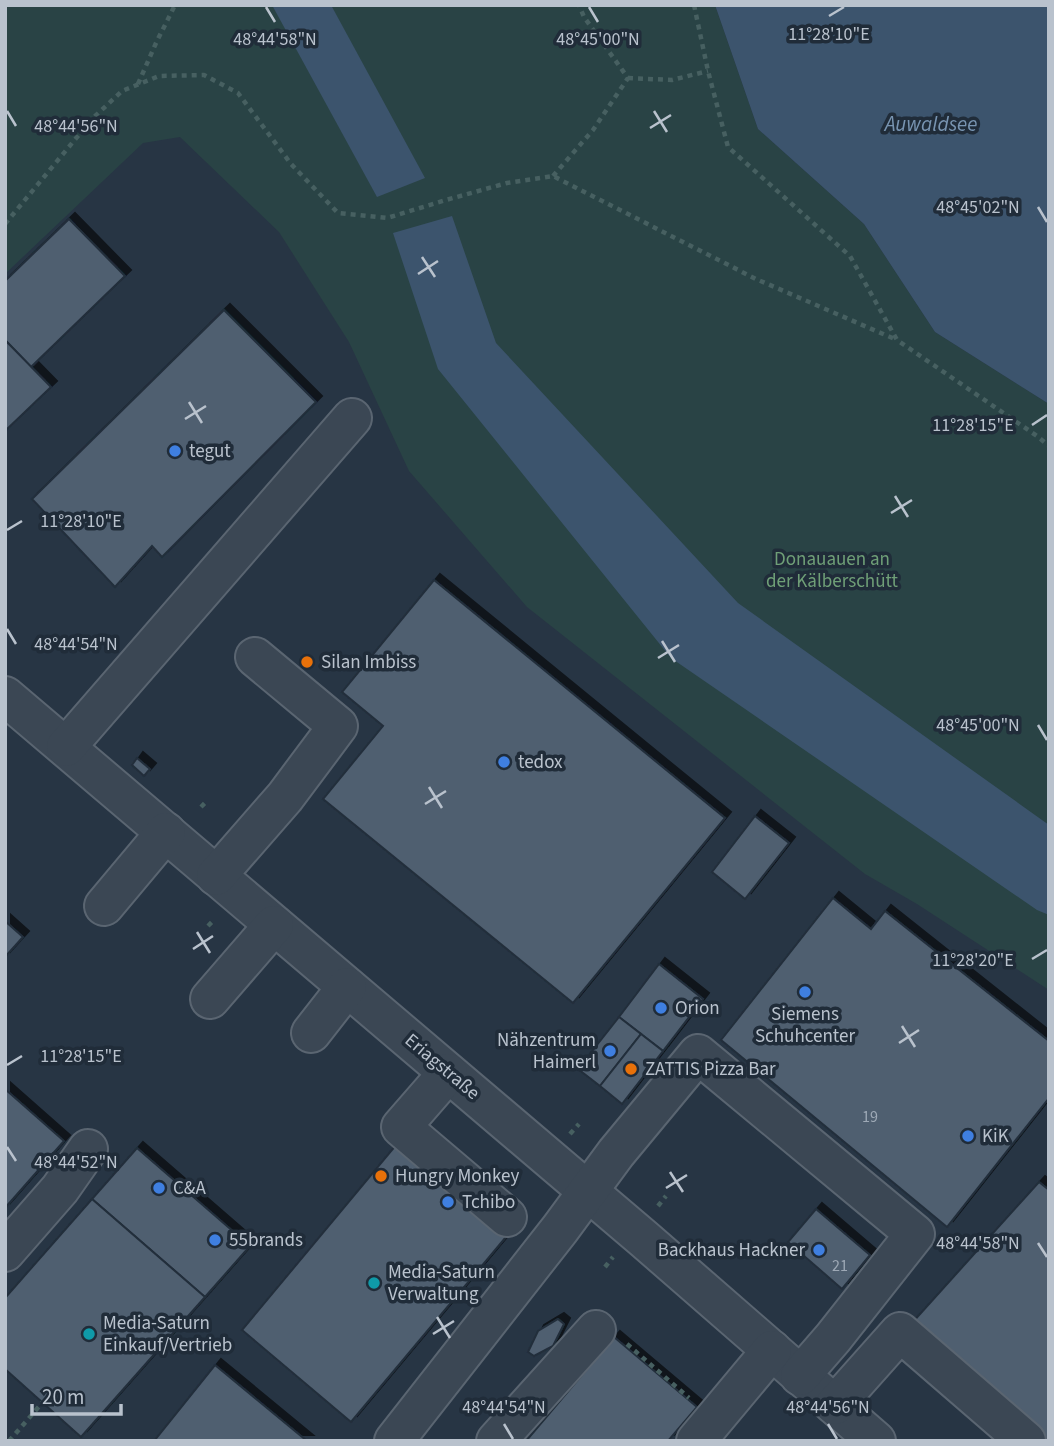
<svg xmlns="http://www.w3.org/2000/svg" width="1054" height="1446" font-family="'Source Sans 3',sans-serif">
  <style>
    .green { fill: #294345 }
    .water { fill: #3c546d }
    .building { fill: #4f5e6f; stroke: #222e3b; stroke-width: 2; filter: url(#shadow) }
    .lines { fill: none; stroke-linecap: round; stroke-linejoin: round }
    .minor-casing { stroke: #5a6571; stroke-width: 42 }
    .path { stroke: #476061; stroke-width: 4.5; stroke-dasharray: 5 5; stroke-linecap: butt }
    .minor { stroke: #3b4754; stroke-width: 38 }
    .ticks { fill: none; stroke: #b9c2cd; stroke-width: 2.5 }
    .shop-dot { fill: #3f7fe0; stroke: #202c39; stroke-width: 2.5 }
    .food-dot { fill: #e8710a; stroke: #202c39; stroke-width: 2.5 }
    .culture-dot { fill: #0f9aa8; stroke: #202c39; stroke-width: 2.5 }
    .labels { text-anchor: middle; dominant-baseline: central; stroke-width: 7; stroke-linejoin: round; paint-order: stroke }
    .number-label { font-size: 16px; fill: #9ea9b6 }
    .poi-label { font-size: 19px; fill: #b9c2cd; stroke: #202c39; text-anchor: start }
    .park-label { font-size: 19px; fill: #6f9f77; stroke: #202c39 }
    .street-label { font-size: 19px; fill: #b9c2cd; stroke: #202c39 }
    .water-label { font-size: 21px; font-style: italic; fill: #7894b1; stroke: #202c39 }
    .ticks-label { font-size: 18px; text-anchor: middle; fill: #b9c2cd; stroke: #202c39; stroke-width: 7; stroke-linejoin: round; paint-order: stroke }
  </style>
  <defs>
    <filter id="shadow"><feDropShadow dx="6" dy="-6" stdDeviation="0" flood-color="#0009"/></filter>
  </defs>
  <rect width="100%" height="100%" fill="#273544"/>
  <!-- green -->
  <path class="green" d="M 5,5 L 715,5 L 758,129 L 864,224 L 935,332 L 1049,404 L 1049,990 L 917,904 L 865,874 L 527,607 L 409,471 L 349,342 L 279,232 L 180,137 L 143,143 L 5,274 Z"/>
  <!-- water -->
  <g class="water">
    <path d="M 272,5 L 331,5 L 425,178 L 377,197 Z"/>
    <path d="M 715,5 L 1049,5 L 1049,404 L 935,332 L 864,224 L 758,129 Z"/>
    <path d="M 452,216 L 496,343 L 738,603 L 1049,825 L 1049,915 L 1037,910 L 671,658 L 438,369 L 393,233 Z"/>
  </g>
  <!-- building -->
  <g class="building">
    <path d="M 69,219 L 125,276 L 31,367 L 5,340 L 5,281 Z"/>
    <path d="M 224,310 L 316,402 L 162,557 L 152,546 L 115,587 L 32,499 Z"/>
    <path d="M 5,340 L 51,387 L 5,431 Z"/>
    <path d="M 434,580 L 725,818 L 573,1003 L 323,799 L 383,726 L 342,692 Z"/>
    <path d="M 137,758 L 150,769 L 144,776 L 132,765 Z"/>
    <path d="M 755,816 L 789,843 L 745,899 L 712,872 Z"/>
    <path d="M 833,898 L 871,929 L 885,911 L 1049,1041 L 1049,1098 L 947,1227 L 721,1040 Z"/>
    <path d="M 5,921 L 23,937 L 5,957 Z"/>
    <path d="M 659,964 L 703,999 L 663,1051 L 619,1017 Z"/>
    <path d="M 619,1017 L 641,1034 L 600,1086 L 578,1069 Z"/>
    <path d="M 641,1034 L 663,1051 L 622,1104 L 600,1086 Z"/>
    <path d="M 5,1089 L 64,1141 L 5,1208 Z"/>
    <path d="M 396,1145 L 506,1237 L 351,1422 L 242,1330 Z"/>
    <path d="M 137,1148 L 250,1246 L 205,1297 L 92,1199 Z"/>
    <path d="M 1039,1182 L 1049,1190 L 1049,1441 L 1043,1441 L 911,1324 Z"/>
    <path d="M 92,1199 L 205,1297 L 81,1437 L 5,1369 L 5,1298 Z"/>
    <path d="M 816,1209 L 870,1255 L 842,1289 L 788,1242 Z"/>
    <path d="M 558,1319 L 564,1324 L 553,1346 L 534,1356 L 528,1352 L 538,1331 Z"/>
    <path d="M 614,1337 L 697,1407 L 668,1441 L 526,1441 Z"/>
    <path d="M 215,1365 L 307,1441 L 154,1441 Z"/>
  </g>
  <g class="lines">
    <defs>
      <g id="minor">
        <path d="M 5,696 L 644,1239 L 876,1441"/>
        <path d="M 66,747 L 352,418"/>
        <path d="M 216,876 L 285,797 L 338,726 L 255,657"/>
        <path d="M 104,906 L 166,832"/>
        <path d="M 210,999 L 274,925"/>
        <path d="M 311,1033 L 347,987"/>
        <path d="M 448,1073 L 401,1127 L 507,1217"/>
        <path d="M 5,1252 L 60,1189 L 88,1149"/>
        <path d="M 835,1405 L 900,1332 L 1026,1441"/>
        <path d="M 394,1441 L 560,1229 L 616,1153 L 698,1054 L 915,1234 L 833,1338 L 800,1376"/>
        <path d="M 496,1441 L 596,1330"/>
        <path d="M 696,1441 L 772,1350"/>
      </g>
    </defs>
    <!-- minor casing -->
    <use href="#minor" class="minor-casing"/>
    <!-- path -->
    <g class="path">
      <path d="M 694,5 L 708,71 L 728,147 L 850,256 L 897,340 L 1037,436 L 1049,446"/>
      <path d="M 628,78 L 672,80 L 708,71"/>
      <path d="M 138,84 L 156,43 L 175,5"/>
      <path d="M 553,176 L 593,130 L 628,78 L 584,17 L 579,5"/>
      <path d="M 5,224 L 92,119 L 122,91 L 159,76 L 204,75 L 238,93 L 291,164 L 338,213 L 387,218 L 446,200 L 507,183 L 553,176 L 756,279 L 897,340"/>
      <path d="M 201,807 L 205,803"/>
      <path d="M 208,926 L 212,922"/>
      <path d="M 570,1134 L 579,1124"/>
      <path d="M 658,1206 L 666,1196"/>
      <path d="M 605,1267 L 613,1257"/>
      <path d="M 627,1344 L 689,1398"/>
      <path d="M 9,1441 L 43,1402"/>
    </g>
    <!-- minor -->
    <use href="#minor" class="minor"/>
  </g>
  <!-- ticks -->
  <path class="ticks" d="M 266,7 L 275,22M 589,7 L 598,22M 829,16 L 844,7M 7,111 L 16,126M 654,111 L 667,132M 650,128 L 671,115M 1038,207 L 1047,222M 422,257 L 435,277M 418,274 L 438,261M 189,402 L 202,423M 185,419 L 206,406M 1032,425 L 1047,415M 895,496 L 908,517M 891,513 L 912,500M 7,530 L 22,521M 7,629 L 16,644M 662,641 L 675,662M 658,658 L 679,645M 1038,725 L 1047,740M 429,787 L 442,808M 425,804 L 446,791M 197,932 L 210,953M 193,949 L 213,936M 1032,959 L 1047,950M 902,1026 L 915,1047M 899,1043 L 919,1030M 7,1065 L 22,1056M 7,1147 L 16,1161M 670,1172 L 683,1192M 666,1188 L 687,1175M 1038,1243 L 1047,1257M 437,1317 L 450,1338M 433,1334 L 454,1321M 504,1424 L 513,1439M 828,1424 L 837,1439"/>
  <!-- markers -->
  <g class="shop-dot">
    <circle cx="175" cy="451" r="7"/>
    <circle cx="504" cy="762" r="7"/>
    <circle cx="805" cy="992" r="7"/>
    <circle cx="661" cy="1008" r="7"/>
    <circle cx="610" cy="1051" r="7"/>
    <circle cx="968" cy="1136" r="7"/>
    <circle cx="159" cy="1188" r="7"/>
    <circle cx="448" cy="1202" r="7"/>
    <circle cx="215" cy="1240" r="7"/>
    <circle cx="819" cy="1250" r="7"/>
  </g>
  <g class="food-dot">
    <circle cx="307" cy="662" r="7"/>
    <circle cx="631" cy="1069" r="7"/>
    <circle cx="381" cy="1176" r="7"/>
  </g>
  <g class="culture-dot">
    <circle cx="374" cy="1283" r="7"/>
    <circle cx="89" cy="1334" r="7"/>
  </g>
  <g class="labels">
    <!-- number labels -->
    <g class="number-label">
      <text x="870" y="1117">19</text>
      <text x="840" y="1266">21</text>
    </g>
    <!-- poi labels -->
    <g class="poi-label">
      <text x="189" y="451">tegut</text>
      <text x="321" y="662">Silan Imbiss</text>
      <text x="518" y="762">tedox</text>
      <text x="675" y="1008">Orion</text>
      <text x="805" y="1014" text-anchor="middle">Siemens<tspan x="805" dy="22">Schuhcenter</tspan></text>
      <text x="596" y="1040" text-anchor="end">Nähzentrum<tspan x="596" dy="22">Haimerl</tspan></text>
      <text x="645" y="1069">ZATTIS Pizza Bar</text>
      <text x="982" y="1136">KiK</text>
      <text x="395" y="1176">Hungry Monkey</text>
      <text x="173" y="1188">C&amp;A</text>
      <text x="462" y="1202">Tchibo</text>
      <text x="229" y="1240">55brands</text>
      <text x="805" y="1250" text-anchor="end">Backhaus Hackner</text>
      <text x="388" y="1272">Media-Saturn<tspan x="388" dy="22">Verwaltung</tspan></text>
      <text x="103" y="1323">Media-Saturn<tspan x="103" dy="22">Einkauf/Vertrieb</tspan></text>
    </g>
    <!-- park labels -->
    <g class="park-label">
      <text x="832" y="559">Donauauen an<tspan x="832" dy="22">der Kälberschütt</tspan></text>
    </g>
    <!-- street labels -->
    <g class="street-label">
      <text transform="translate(442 1067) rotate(40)">Eriagstraße</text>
    </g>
    <!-- water labels -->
    <g class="water-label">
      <text x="931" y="124">Auwaldsee</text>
    </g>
  </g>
  <g class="ticks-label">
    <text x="829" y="40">11°28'10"E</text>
    <text x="275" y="45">48°44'58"N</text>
    <text x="598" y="45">48°45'00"N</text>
    <text x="76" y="132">48°44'56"N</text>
    <text x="978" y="213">48°45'02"N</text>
    <text x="973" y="431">11°28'15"E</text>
    <text x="81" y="527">11°28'10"E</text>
    <text x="76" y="650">48°44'54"N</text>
    <text x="978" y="731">48°45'00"N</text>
    <text x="973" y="966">11°28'20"E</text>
    <text x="81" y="1062">11°28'15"E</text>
    <text x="76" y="1168">48°44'52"N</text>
    <text x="978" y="1249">48°44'58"N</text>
    <text x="504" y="1413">48°44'54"N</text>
    <text x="828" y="1413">48°44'56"N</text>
  </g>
  <!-- border -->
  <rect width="1054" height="1446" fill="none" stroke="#b9c2cd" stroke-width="14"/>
  <!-- scale -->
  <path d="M32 1404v10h89v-10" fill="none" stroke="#b9c2cd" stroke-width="3.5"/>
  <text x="42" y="1404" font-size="21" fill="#b9c2cd" stroke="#202c39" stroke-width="5" paint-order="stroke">20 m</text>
</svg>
